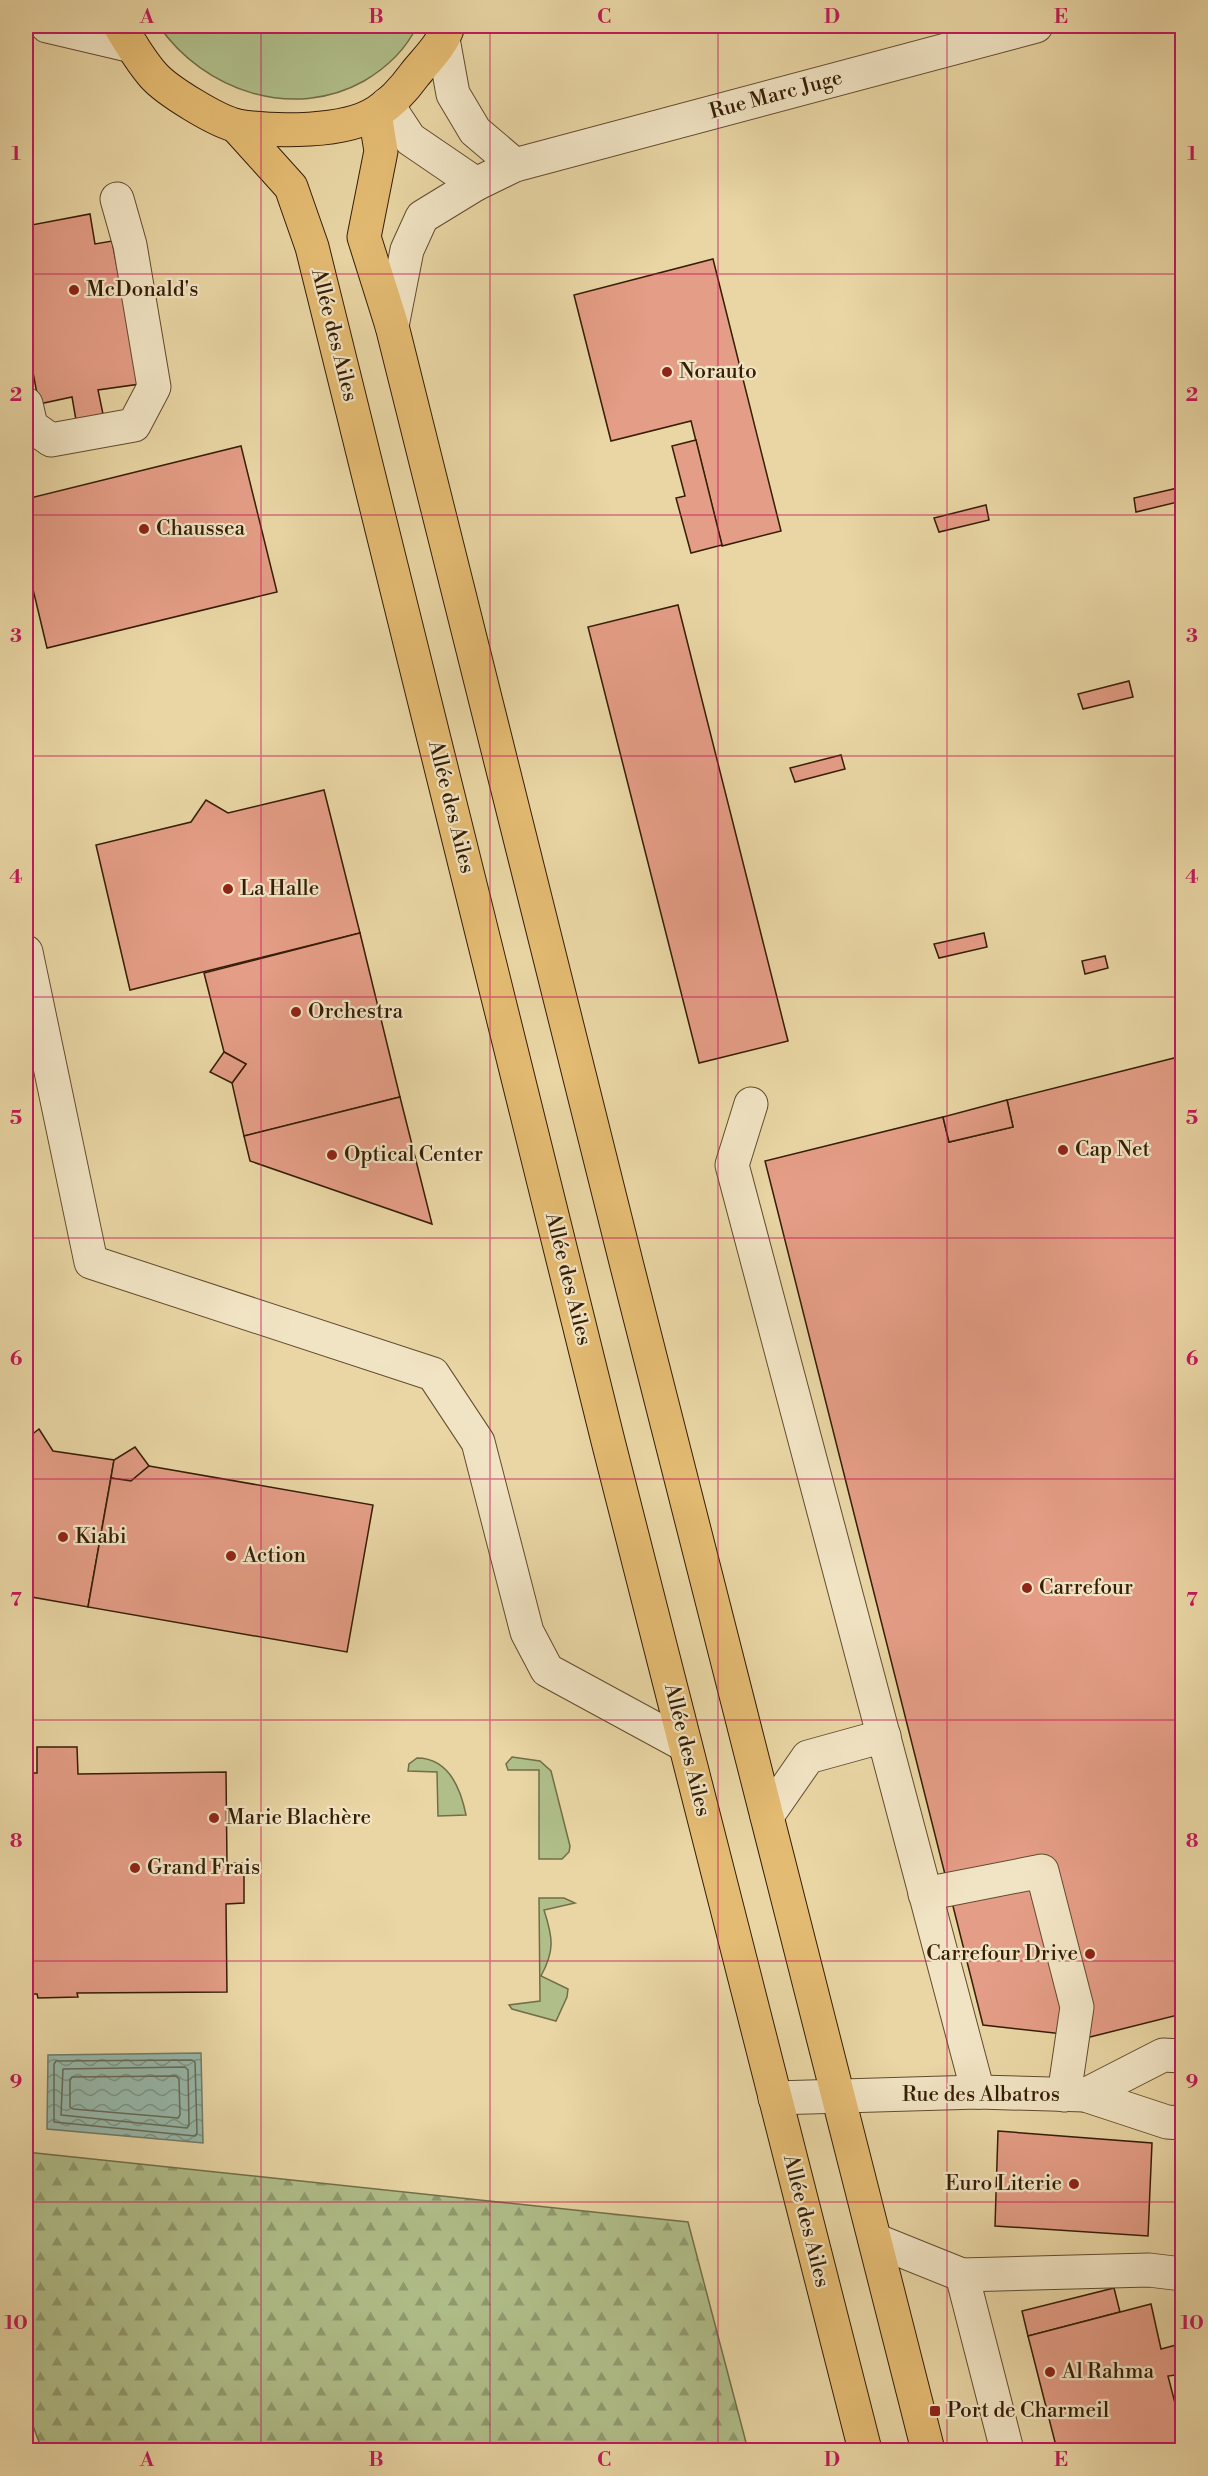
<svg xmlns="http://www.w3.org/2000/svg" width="1208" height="2476" font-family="'Libre Bodoni',serif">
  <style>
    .green { fill: #b0bf8a; stroke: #726e48; stroke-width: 1.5 }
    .forest { fill: url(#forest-firs); stroke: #726e48; stroke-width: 1.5 }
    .water { fill: url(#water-waves); stroke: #707b69; stroke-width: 1.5 }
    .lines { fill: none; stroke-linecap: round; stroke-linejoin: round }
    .shore { stroke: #666b58; stroke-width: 1.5 }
    .building { fill: #e49d86; stroke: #351d06; stroke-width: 1.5 }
    .minor-casing { stroke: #624b2e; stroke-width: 35 }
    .major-casing { stroke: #351d06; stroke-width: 35 }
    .minor { stroke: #f1e4c4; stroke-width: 33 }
    .major { stroke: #e4bb72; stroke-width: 33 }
    .grid { fill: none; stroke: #c2185b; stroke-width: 1.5; stroke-opacity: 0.55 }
    .poi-dot { fill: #8f2418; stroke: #f1e4c4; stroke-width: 2 }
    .labels { text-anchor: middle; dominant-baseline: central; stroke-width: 4.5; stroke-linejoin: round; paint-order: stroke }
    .street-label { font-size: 21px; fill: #351d06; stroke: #f1e4c4 }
    .poi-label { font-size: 21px; fill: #351d06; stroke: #f1e4c4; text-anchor: start }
    .neatline { fill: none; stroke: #c2185b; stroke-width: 2 }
    .grid-label { font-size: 20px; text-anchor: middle; font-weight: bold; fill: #c2185b }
  </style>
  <defs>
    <pattern id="forest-firs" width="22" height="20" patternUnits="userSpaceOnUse" patternTransform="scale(1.5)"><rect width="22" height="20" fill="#b0bf8a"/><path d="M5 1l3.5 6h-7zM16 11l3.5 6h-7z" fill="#909b6f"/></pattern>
    <pattern id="water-waves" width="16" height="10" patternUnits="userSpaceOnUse" patternTransform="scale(1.5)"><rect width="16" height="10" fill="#97b9ab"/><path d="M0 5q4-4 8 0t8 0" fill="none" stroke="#7c9689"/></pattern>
  </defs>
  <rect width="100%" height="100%" fill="#e9d6a4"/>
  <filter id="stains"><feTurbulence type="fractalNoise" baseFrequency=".00333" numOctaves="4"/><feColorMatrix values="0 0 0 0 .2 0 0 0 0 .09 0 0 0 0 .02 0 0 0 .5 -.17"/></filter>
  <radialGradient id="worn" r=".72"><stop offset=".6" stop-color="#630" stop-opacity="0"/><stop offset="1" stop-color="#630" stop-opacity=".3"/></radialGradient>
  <!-- green -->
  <g class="green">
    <path d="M 159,26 L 417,26 C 406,49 386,68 364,81 C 293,121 204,91 159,26 Z"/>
    <path d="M 512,1757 L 540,1761 L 551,1771 L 570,1846 L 569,1852 L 562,1859 L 539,1859 L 539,1770 L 508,1770 L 506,1764 Z"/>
    <path d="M 417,1758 C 449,1758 461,1790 466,1815 L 438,1816 L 437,1772 L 408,1771 L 409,1764 Z"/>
    <path d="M 539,1898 L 564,1898 L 575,1903 L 544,1910 C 553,1938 555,1950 541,1976 L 568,1989 L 567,1997 L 556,2021 L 512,2009 L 509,2005 L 540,2001 Z"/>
  </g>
  <!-- forest -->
  <path class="forest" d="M 26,2152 L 688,2222 L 748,2450 L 42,2450 L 26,2407 Z"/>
  <!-- water -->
  <path class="water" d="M 201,2053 L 203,2143 L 47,2129 L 48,2055 Z"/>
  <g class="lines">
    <!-- shore -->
    <g class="shore">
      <path d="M 192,2060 L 195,2062 L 197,2133 L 195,2136 L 54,2122 L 54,2064 L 56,2061 Z"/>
      <path d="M 185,2067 L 188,2070 L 189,2125 L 187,2128 L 61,2115 L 63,2069 Z"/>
      <path d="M 176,2076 L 179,2079 L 180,2115 L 178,2118 L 73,2109 L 70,2107 L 70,2080 L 72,2077 Z"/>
    </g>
  </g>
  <!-- building -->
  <g class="building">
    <path d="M 90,214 L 95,244 L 112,241 L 140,384 L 98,390 L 103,414 L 76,420 L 72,397 L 39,404 L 26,336 L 26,226 Z"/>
    <path d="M 713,259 L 781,531 L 722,546 L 691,421 L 611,441 L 574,295 Z"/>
    <path d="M 696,440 L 722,545 L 691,553 L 676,498 L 685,496 L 672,446 Z"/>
    <path d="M 241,446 L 277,592 L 47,648 L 26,560 L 26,499 Z"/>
    <path d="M 1182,487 L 1182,501 L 1136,512 L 1134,498 Z"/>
    <path d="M 986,505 L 989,520 L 939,532 L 934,518 Z"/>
    <path d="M 678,605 L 788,1041 L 699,1063 L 588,627 Z"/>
    <path d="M 1129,681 L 1133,697 L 1083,709 L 1078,694 Z"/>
    <path d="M 841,755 L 845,769 L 795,782 L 790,768 Z"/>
    <path d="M 324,790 L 360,933 L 130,990 L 96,845 L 191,822 L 206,800 L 228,813 Z"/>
    <path d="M 360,933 L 400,1097 L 244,1136 L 232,1083 L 246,1064 L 224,1052 L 204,973 Z"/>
    <path d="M 984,933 L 987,947 L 939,958 L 934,944 Z"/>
    <path d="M 1105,956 L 1108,968 L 1085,974 L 1082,961 Z"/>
    <path d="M 224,1052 L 246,1064 L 232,1083 L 210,1072 Z"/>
    <path d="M 1182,1056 L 1182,2014 L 1090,2037 L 983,2025 L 765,1161 L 943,1117 L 949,1142 L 1013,1127 L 1007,1100 Z"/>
    <path d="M 400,1097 L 432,1224 L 250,1161 L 244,1136 Z"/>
    <path d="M 1007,1100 L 1013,1127 L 949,1142 L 943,1117 Z"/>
    <path d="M 39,1429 L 53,1451 L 114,1460 L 88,1607 L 26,1596 L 26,1439 Z"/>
    <path d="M 135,1447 L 149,1466 L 131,1481 L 111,1478 L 114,1460 Z"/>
    <path d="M 149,1466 L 373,1505 L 347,1652 L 88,1607 L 111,1478 L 131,1481 Z"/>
    <path d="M 37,1747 L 77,1747 L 78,1774 L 226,1772 L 227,1863 L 244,1863 L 244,1903 L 226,1904 L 227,1992 L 77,1993 L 78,1997 L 38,1998 L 37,1994 L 26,1994 L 26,1773 L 37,1773 Z"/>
    <path d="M 998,2131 L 1152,2143 L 1148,2236 L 995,2226 Z"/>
    <path d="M 1114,2288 L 1120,2312 L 1028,2336 L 1022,2311 Z"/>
    <path d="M 1151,2304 L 1161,2349 L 1180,2344 L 1182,2354 L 1182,2374 L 1168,2376 L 1182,2430 L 1182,2450 L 1078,2450 L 1077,2448 L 1057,2450 L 1028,2336 Z"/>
  </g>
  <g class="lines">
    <defs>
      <g id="minor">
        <path d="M 47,26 L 132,46"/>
        <path d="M 443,39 L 453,94 L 475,131 L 515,165"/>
        <path d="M 387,104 L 410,139 L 476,184"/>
        <path d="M 392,326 L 407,250 L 422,217 L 476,184 L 515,165 L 1036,26"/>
        <path d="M 26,404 L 31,426 L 51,440 L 134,425 L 154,387 L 130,245 L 117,199"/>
        <path d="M 26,952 L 91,1262 L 433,1374 L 478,1442 L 527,1632 L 547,1670 L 685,1745"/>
        <path d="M 751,1104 L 732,1165 L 978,2092"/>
        <path d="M 767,1816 L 808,1757 L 884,1736"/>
        <path d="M 925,1894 L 1042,1871 L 1077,2007 L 1064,2095"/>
        <path d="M 1085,2095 L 1163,2055 L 1182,2056"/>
        <path d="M 775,2098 L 978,2092 L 1085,2095 L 1167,2122 L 1182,2123"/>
        <path d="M 875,2240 L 962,2275 L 1007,2450"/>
        <path d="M 962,2275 L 1149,2270 L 1182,2274"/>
      </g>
      <g id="major">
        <path d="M 120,26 C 130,43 140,60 153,75 C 167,91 218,122 238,126 C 274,132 346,133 377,112 C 393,102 404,89 415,74 C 427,59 443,44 448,26"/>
        <path d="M 375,114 L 381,151 L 364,237 L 392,326 L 627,1266 L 928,2450"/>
        <path d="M 236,126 L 291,187 L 312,247 L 608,1441 L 865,2450"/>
      </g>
    </defs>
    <!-- minor casing -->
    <use href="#minor" class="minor-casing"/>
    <!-- major casing -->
    <use href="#major" class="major-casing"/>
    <!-- minor -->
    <use href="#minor" class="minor"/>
    <!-- major -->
    <use href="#major" class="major"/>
  </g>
  <!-- grid -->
  <path class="grid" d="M 261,26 L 261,2450M 490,26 L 490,2450M 718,26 L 718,2450M 947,26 L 947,2450M 26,274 L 1182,274M 26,515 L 1182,515M 26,756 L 1182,756M 26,997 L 1182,997M 26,1238 L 1182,1238M 26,1479 L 1182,1479M 26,1720 L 1182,1720M 26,1961 L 1182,1961M 26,2202 L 1182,2202"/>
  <!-- markers -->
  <g class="poi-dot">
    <circle cx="74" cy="290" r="6"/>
    <circle cx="667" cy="372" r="6"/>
    <circle cx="144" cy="529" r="6"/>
    <circle cx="228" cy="889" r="6"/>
    <circle cx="296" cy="1012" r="6"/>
    <circle cx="1063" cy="1150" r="6"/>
    <circle cx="332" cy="1155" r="6"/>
    <circle cx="63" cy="1537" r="6"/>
    <circle cx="231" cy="1556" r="6"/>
    <circle cx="1027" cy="1588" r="6"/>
    <circle cx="214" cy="1818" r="6"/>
    <circle cx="135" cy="1868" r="6"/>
    <circle cx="1090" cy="1954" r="6"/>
    <circle cx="1074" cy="2184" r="6"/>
    <circle cx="1050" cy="2372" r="6"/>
    <rect x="929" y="2405" width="12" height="12" rx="3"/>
  </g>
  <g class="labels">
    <!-- street labels -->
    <g class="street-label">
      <text transform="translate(776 95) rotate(-15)">Rue Marc Juge</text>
      <text transform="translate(334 335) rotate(76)">Allée des Ailes</text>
      <text transform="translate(451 807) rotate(76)">Allée des Ailes</text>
      <text transform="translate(568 1279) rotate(76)">Allée des Ailes</text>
      <text transform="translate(687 1750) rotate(76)">Allée des Ailes</text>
      <text x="981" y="2095">Rue des Albatros</text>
      <text transform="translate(806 2221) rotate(76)">Allée des Ailes</text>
    </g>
    <!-- poi labels -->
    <g class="poi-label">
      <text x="86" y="290">McDonald's</text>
      <text x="679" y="372">Norauto</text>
      <text x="156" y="529">Chaussea</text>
      <text x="240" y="889">La Halle</text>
      <text x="308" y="1012">Orchestra</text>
      <text x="1075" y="1150">Cap Net</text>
      <text x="344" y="1155">Optical Center</text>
      <text x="75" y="1537">Kiabi</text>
      <text x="243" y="1556">Action</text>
      <text x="1039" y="1588">Carrefour</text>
      <text x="226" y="1818">Marie Blachère</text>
      <text x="147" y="1868">Grand Frais</text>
      <text x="1078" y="1954" text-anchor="end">Carrefour Drive</text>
      <text x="1062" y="2184" text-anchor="end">Euro Literie</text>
      <text x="1062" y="2372">Al Rahma</text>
      <text x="947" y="2411">Port de Charmeil</text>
    </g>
  </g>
  <!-- margin -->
  <rect width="1208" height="2476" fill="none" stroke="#e9d6a4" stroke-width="66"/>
  <rect x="33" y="33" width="1142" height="2410" class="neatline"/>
  <g class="grid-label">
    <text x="147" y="23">A</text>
    <text x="376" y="23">B</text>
    <text x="604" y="23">C</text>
    <text x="832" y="23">D</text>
    <text x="1061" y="23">E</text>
    <text x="16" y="160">1</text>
    <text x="1192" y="160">1</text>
    <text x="16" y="401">2</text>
    <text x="1192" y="401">2</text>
    <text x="16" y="642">3</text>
    <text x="1192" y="642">3</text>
    <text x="16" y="883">4</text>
    <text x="1192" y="883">4</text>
    <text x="16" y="1124">5</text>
    <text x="1192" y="1124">5</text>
    <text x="16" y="1365">6</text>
    <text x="1192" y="1365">6</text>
    <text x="16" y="1606">7</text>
    <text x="1192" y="1606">7</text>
    <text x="16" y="1847">8</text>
    <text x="1192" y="1847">8</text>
    <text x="16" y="2088">9</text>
    <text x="1192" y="2088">9</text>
    <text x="16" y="2329">10</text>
    <text x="1192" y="2329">10</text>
    <text x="147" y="2466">A</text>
    <text x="376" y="2466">B</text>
    <text x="604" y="2466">C</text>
    <text x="832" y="2466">D</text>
    <text x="1061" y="2466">E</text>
  </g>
  <rect width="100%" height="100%" filter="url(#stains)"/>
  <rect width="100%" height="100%" fill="url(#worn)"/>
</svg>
